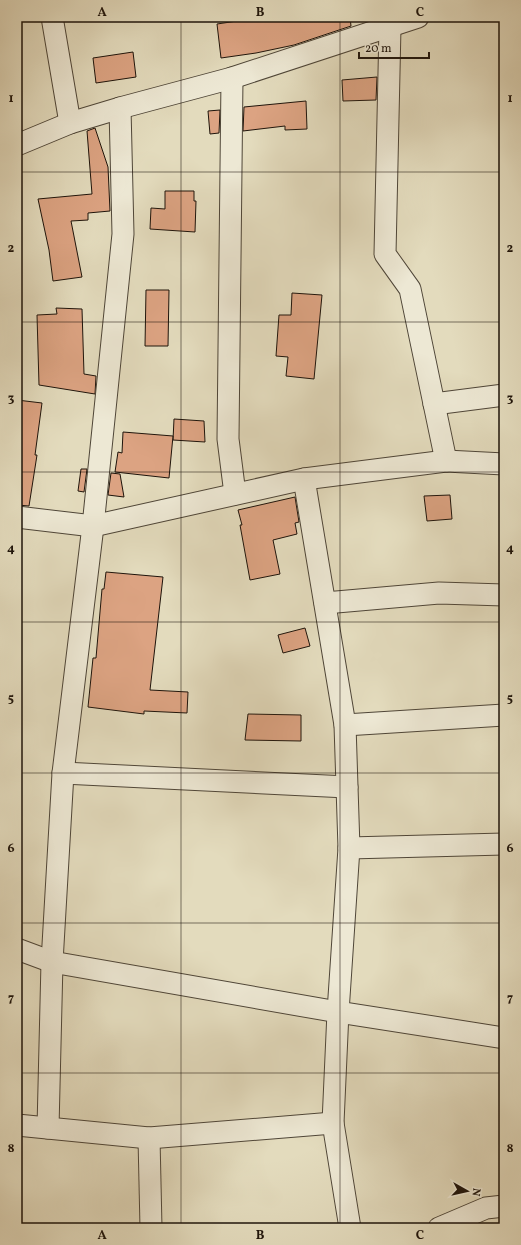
<svg xmlns="http://www.w3.org/2000/svg" width="521" height="1245" font-family="Vollkorn,serif">
  <style>
    .building { fill: #dca382; stroke: #1e140b }
    .lines { fill: none; stroke-linecap: round; stroke-linejoin: round }
    .minor-casing { stroke: #4f4638; stroke-width: 23 }
    .minor { stroke: #ede8d4; stroke-width: 21 }
    .grid { fill: none; stroke: #1e140b; stroke-width: 1; stroke-opacity: 0.55 }
    .neatline { fill: none; stroke: #1e140b; stroke-width: 1.5 }
    .grid-label { font-size: 13px; text-anchor: middle; font-weight: bold; fill: #1e140b }
  </style>
  <rect width="100%" height="100%" fill="#e3dbbd"/>
  <filter id="stains"><feTurbulence type="fractalNoise" baseFrequency=".005" numOctaves="4"/><feColorMatrix values="0 0 0 0 .2 0 0 0 0 .09 0 0 0 0 .02 0 0 0 .5 -.17"/></filter>
  <radialGradient id="worn" r=".72"><stop offset=".6" stop-color="#630" stop-opacity="0"/><stop offset="1" stop-color="#630" stop-opacity=".3"/></radialGradient>
  <!-- building -->
  <g class="building">
    <path d="M 264,17 L 350,17 L 351,26 L 294,45 L 256,53 L 221,58 L 217,24 Z"/>
    <path d="M 133,52 L 136,77 L 96,83 L 93,58 Z"/>
    <path d="M 377,77 L 376,100 L 343,101 L 342,80 Z"/>
    <path d="M 306,101 L 307,129 L 285,130 L 285,126 L 243,131 L 244,107 Z"/>
    <path d="M 220,110 L 219,133 L 210,134 L 208,111 Z"/>
    <path d="M 95,128 L 108,167 L 110,211 L 88,213 L 88,220 L 71,221 L 82,277 L 53,281 L 49,250 L 38,199 L 92,194 L 87,131 Z"/>
    <path d="M 165,191 L 194,191 L 194,201 L 196,201 L 195,232 L 150,229 L 151,208 L 165,209 Z"/>
    <path d="M 146,290 L 169,290 L 168,346 L 145,346 Z"/>
    <path d="M 292,293 L 322,295 L 314,379 L 286,376 L 288,357 L 276,356 L 279,315 L 291,315 Z"/>
    <path d="M 56,308 L 82,309 L 84,374 L 96,376 L 95,394 L 39,385 L 37,315 L 57,314 Z"/>
    <path d="M 17,400 L 42,403 L 35,455 L 37,455 L 29,506 L 17,505 Z"/>
    <path d="M 174,419 L 204,421 L 205,442 L 173,440 Z"/>
    <path d="M 123,432 L 173,436 L 169,478 L 115,472 L 118,452 L 122,453 Z"/>
    <path d="M 81,469 L 87,469 L 84,492 L 78,491 Z"/>
    <path d="M 111,473 L 120,474 L 124,497 L 108,495 Z"/>
    <path d="M 450,495 L 452,519 L 427,521 L 424,496 Z"/>
    <path d="M 295,497 L 299,522 L 295,523 L 297,534 L 273,540 L 280,574 L 250,580 L 240,525 L 242,525 L 238,510 Z"/>
    <path d="M 106,572 L 163,577 L 150,690 L 188,692 L 187,713 L 144,711 L 144,714 L 88,707 L 93,658 L 96,658 L 102,589 L 104,589 Z"/>
    <path d="M 305,628 L 310,646 L 283,653 L 278,635 Z"/>
    <path d="M 248,714 L 301,715 L 301,741 L 245,740 Z"/>
  </g>
  <g class="lines">
    <defs>
      <g id="minor">
        <path d="M 52,17 L 70,123"/>
        <path d="M 390,27 L 385,254 L 410,289 L 446,461"/>
        <path d="M 232,78 L 228,439 L 235,494"/>
        <path d="M 17,145 L 70,123 L 120,108 L 232,78 L 418,17"/>
        <path d="M 434,404 L 504,395"/>
        <path d="M 304,479 L 345,725 L 349,848 L 338,1012 L 333,1123 L 350,1228"/>
        <path d="M 17,517 L 93,526 L 304,479 L 446,461 L 504,464"/>
        <path d="M 325,603 L 439,593 L 504,595"/>
        <path d="M 345,725 L 504,715"/>
        <path d="M 63,773 L 347,787"/>
        <path d="M 349,848 L 504,844"/>
        <path d="M 17,949 L 52,962 L 338,1012 L 504,1038"/>
        <path d="M 17,1125 L 149,1138 L 333,1123"/>
        <path d="M 48,1128 L 52,962 L 63,773 L 93,526 L 123,234 L 120,108"/>
        <path d="M 149,1138 L 151,1228"/>
        <path d="M 439,1228 L 486,1208 L 504,1206"/>
      </g>
    </defs>
    <!-- minor casing -->
    <use href="#minor" class="minor-casing"/>
    <!-- minor -->
    <use href="#minor" class="minor"/>
  </g>
  <!-- grid -->
  <path class="grid" d="M 181,17 L 181,1228M 340,17 L 340,1228M 17,172 L 504,172M 17,322 L 504,322M 17,472 L 504,472M 17,622 L 504,622M 17,773 L 504,773M 17,923 L 504,923M 17,1073 L 504,1073"/>
  <!-- margin -->
  <rect width="521" height="1245" fill="none" stroke="#e3dbbd" stroke-width="44"/>
  <!-- north arrow -->
  <g transform="translate(467 1191) rotate(98)" stroke="#ede8d4" stroke-width="3" paint-order="stroke">
  <path d="M0-3L7 15L0 10L-7 15Z" fill="#1e140b"/>
  <text y="-6" font-size="11" font-weight="bold" text-anchor="middle" fill="#1e140b">N</text>
  </g>
  <!-- scale -->
  <path d="M359 52v6h70v-6" fill="none" stroke="#1e140b" stroke-width="2"/>
  <text x="365" y="52" font-size="12" fill="#1e140b" stroke="#ede8d4" stroke-width="3" paint-order="stroke">20 m</text>
  <rect x="22" y="22" width="477" height="1201" class="neatline"/>
  <g class="grid-label">
    <text x="102" y="16">A</text>
    <text x="260" y="16">B</text>
    <text x="420" y="16">C</text>
    <text x="11" y="102">1</text>
    <text x="510" y="102">1</text>
    <text x="11" y="252">2</text>
    <text x="510" y="252">2</text>
    <text x="11" y="402">3</text>
    <text x="510" y="402">3</text>
    <text x="11" y="552">4</text>
    <text x="510" y="552">4</text>
    <text x="11" y="702">5</text>
    <text x="510" y="702">5</text>
    <text x="11" y="852">6</text>
    <text x="510" y="852">6</text>
    <text x="11" y="1002">7</text>
    <text x="510" y="1002">7</text>
    <text x="11" y="1152">8</text>
    <text x="510" y="1152">8</text>
    <text x="102" y="1239">A</text>
    <text x="260" y="1239">B</text>
    <text x="420" y="1239">C</text>
  </g>
  <rect width="100%" height="100%" filter="url(#stains)"/>
  <rect width="100%" height="100%" fill="url(#worn)"/>
</svg>
